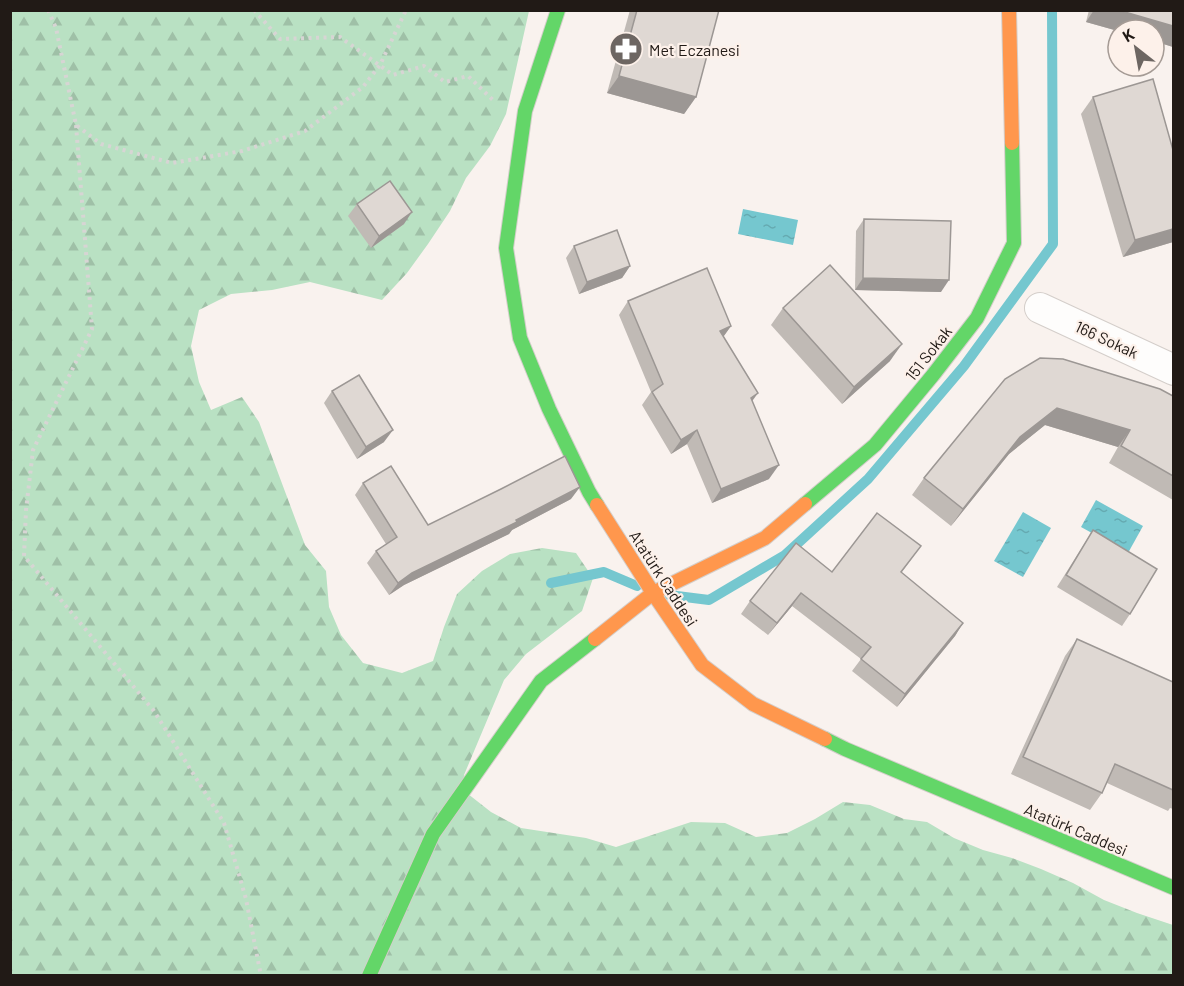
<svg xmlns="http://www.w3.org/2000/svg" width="1184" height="986" font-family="Barlow,sans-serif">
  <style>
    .forest { fill: url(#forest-firs) }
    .water { fill: url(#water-ripples) }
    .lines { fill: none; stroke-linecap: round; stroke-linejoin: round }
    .stream { stroke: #75c7cf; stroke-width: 10 }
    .street-casing { stroke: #d4ceca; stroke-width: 32 }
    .fast-casing { stroke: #d4ceca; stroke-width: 16 }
    .slow-casing { stroke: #d4ceca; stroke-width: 16 }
    .path { stroke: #d7d5d4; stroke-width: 4; stroke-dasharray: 3 4.5; stroke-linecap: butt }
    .street { stroke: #fefdfc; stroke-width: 30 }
    .fast { stroke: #63d668; stroke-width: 14 }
    .slow { stroke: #ff974d; stroke-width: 14 }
    .wall { fill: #c0bab5 }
    .shaded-wall { fill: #9c9794 }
    .building { fill: #dfd8d3; stroke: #9c9794; stroke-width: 1.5 }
    .labels { text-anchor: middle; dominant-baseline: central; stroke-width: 4.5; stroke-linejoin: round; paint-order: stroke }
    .poi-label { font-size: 16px; fill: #211a16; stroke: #fdf1ea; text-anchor: start }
    .street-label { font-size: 16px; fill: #211a16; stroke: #fdf1ea }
  </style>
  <defs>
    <pattern id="forest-firs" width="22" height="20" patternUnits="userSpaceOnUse" patternTransform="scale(1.5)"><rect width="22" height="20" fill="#b9e1c3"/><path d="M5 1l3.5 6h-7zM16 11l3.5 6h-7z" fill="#9fc0a7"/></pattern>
    <pattern id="water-ripples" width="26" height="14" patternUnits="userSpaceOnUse" patternTransform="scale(1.5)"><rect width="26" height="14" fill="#75c7cf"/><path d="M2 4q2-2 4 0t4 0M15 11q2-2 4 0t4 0" fill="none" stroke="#65aab1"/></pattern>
  </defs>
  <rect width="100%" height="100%" fill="#f9f2ee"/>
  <!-- forest -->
  <path class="forest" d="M 10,11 L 529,11 L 506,114 L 490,146 L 466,178 L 450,211 L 428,244 L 407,273 L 382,300 L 310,282 L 272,290 L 231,294 L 199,310 L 191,346 L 199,382 L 211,410 L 242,397 L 259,422 L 305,545 L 326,571 L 329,607 L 341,635 L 363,663 L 402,673 L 433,661 L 444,627 L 457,594 L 482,571 L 510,554 L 542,548 L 576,553 L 593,578 L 582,611 L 526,654 L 504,680 L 464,775 L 463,790 L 491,812 L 521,828 L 586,838 L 616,847 L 691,822 L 725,823 L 756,837 L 787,833 L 815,819 L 843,802 L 870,805 L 904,819 L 927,822 L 954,838 L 983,850 L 1012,858 L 1041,869 L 1073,883 L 1104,900 L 1137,913 L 1173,925 L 1173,975 L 11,975 Z"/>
  <!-- water -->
  <g class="water">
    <path d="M 743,209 L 798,220 L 793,245 L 738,234 Z"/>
    <path d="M 1096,500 L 1143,526 L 1128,553 L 1081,527 Z"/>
    <path d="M 1023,512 L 1051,528 L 1023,577 L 994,561 Z"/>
  </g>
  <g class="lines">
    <!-- stream -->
    <g class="stream">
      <path d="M 551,583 L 604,572 L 637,586"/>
      <path d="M 669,595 L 709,600 L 785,555 L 868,479 L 964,366 L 1053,244 L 1052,10"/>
    </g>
    <defs>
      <path id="street" d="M 1040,308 L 1174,370"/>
      <g id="fast">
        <path d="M 558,10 L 525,111 L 506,248 L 520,338 L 549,409 L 589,492 L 597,505"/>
        <path d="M 805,504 L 875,445 L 933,375 L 977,318 L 1014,243 L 1012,143"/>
        <path d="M 825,739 L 845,749 L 1174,888"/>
        <path d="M 369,976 L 433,834 L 541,681 L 595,639"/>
      </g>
      <g id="slow">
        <path d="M 1009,10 L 1012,143"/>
        <path d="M 597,505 L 653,593 L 702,665 L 753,704 L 825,739"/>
        <path d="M 595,639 L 653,593 L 765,538 L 805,504"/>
      </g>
    </defs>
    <!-- street casing -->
    <use href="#street" class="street-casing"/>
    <!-- fast casing -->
    <use href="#fast" class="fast-casing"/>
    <!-- slow casing -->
    <use href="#slow" class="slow-casing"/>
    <!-- path -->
    <g class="path">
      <path d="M 48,10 L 56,28 L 76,125 L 101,144 L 172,163 L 242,151 L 305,131 L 363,87 L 380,65 L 406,10"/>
      <path d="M 254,10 L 280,39 L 340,37 L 393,75 L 424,66 L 445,82 L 468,76 L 494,101"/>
      <path d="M 76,125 L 92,329 L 33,450 L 26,510 L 24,556 L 154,711 L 224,823 L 246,899 L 261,976"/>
    </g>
    <!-- street -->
    <use href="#street" class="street"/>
    <!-- fast -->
    <use href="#fast" class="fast"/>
    <!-- slow -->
    <use href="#slow" class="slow"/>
  </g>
  <!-- wall -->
  <g class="wall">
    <path d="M 630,10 L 719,10 L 696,97 L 684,114 L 607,93 Z"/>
    <path d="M 1089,10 L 1173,10 L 1173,47 L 1154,41 L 1154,30 L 1118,30 L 1118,31 L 1086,22 Z"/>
    <path d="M 1093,97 L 1173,242 L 1123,257 L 1081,114 Z"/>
    <path d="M 357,204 L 404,224 L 371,248 L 348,216 Z"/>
    <path d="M 864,219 L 941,292 L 855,290 L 856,231 Z"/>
    <path d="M 574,246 L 630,266 L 622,278 L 579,294 L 566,258 Z"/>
    <path d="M 628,301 L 731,326 L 723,337 L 752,401 L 769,479 L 712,503 L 687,444 L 671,454 L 642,405 L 651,392 L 619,315 Z"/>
    <path d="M 783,308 L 890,361 L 842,404 L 771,325 Z"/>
    <path d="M 1005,379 L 1173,396 L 1173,500 L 1109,463 L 1118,447 L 1045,425 L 1009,454 L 951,526 L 912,495 L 924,478 Z"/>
    <path d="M 332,391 L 384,442 L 357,459 L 324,403 Z"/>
    <path d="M 363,483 L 428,525 L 571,499 L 512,530 L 509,534 L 404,585 L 389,595 L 367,563 L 376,551 L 386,544 L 355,495 Z"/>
    <path d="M 1093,530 L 1130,614 L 1122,626 L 1057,587 Z"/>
    <path d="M 912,558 L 901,573 L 963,623 L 955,636 L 897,707 L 852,671 L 861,659 L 792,606 L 768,635 L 741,614 L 750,601 L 832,572 Z"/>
    <path d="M 1077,639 L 1173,682 L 1173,809 L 1170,808 L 1168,811 L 1107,783 L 1102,793 L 1090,810 L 1011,774 L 1065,656 Z"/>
  </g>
  <!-- shaded-wall -->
  <g class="shaded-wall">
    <path d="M 1094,10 L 1118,10 L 1173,26 L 1173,47 L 1154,41 L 1154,30 L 1118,30 L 1118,31 L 1086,22 Z"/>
    <path d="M 619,76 L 696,97 L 684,114 L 607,93 Z"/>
    <path d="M 412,212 L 404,224 L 371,248 L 379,236 Z"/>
    <path d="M 1173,229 L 1173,242 L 1123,257 L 1135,240 Z"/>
    <path d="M 630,266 L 622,278 L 579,294 L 587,282 Z"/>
    <path d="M 863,278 L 949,280 L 941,292 L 855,290 Z"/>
    <path d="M 731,326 L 721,340 L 720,331 Z"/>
    <path d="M 902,344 L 890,361 L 842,404 L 854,387 Z"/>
    <path d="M 758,393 L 748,407 L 751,398 Z"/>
    <path d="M 1057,408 L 1130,430 L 1118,447 L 1045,425 L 1009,454 L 951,526 L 963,509 L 1020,437 Z"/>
    <path d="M 393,430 L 384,442 L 357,459 L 366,447 Z"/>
    <path d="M 697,430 L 687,444 L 671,454 L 681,440 Z"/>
    <path d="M 779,465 L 769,479 L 712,503 L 721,489 Z"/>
    <path d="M 580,487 L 571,499 L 512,530 L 509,534 L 404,585 L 389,595 L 398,583 L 412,573 Z"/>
    <path d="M 801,593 L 792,606 L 768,635 L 777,623 Z"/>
    <path d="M 963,623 L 955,636 L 897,707 L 905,694 Z"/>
  </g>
  <!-- building -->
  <g class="building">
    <path d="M 637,10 L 719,10 L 696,97 L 619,76 Z"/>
    <path d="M 1118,10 L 1173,10 L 1173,26 Z"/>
    <path d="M 1153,79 L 1173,150 L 1173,229 L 1135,240 L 1093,97 Z"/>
    <path d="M 390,181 L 412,212 L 379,236 L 357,204 Z"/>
    <path d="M 864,219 L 951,221 L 949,280 L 863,278 Z"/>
    <path d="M 617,230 L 630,266 L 587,282 L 574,246 Z"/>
    <path d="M 830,265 L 902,344 L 854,387 L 783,308 Z"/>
    <path d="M 707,268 L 731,326 L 720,331 L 758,393 L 751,398 L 779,465 L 721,489 L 697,430 L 681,440 L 652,392 L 663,384 L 628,301 Z"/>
    <path d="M 1040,358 L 1063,359 L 1160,389 L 1173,396 L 1173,476 L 1121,446 L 1130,430 L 1057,408 L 1020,437 L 963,509 L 924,478 L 1005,379 Z"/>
    <path d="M 359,375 L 393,430 L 366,447 L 332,391 Z"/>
    <path d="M 565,456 L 580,487 L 516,520 L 517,522 L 412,573 L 398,583 L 376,551 L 397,537 L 363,483 L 391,466 L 428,525 L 501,489 Z"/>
    <path d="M 877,513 L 921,546 L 901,572 L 963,623 L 905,694 L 861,659 L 871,647 L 801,593 L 777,623 L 750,601 L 796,543 L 832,572 Z"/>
    <path d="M 1093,530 L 1157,569 L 1130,614 L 1066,575 Z"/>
    <path d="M 1077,639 L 1173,682 L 1173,790 L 1115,764 L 1102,793 L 1023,757 Z"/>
  </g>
  <!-- icons -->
  <defs>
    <symbol id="pharmacy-disc" viewBox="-11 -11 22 22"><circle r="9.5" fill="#6d6662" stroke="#fdf1ea"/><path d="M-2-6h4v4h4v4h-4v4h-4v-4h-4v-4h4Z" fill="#fff"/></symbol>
  </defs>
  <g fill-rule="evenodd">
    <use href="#pharmacy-disc" x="607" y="30" width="38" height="38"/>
  </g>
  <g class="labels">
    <!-- poi labels -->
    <g class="poi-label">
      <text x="649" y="49">Met Eczanesi</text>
    </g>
    <!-- street labels -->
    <g class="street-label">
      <text transform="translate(1107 339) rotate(25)">166 Sokak</text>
      <text transform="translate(928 353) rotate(-52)">151 Sokak</text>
      <text transform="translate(664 578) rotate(57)">Atatürk Caddesi</text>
      <text transform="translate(1076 829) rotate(23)">Atatürk Caddesi</text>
    </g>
  </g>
  <!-- border -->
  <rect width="1184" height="986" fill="none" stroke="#211a16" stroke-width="24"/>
  <!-- north arrow -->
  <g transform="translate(1136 48) rotate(329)"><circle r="28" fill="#fdf1ea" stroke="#a59b95" stroke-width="1.5"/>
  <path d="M0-4.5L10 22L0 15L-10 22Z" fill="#6d6662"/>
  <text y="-9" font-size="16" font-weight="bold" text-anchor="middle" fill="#211a16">K</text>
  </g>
</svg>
